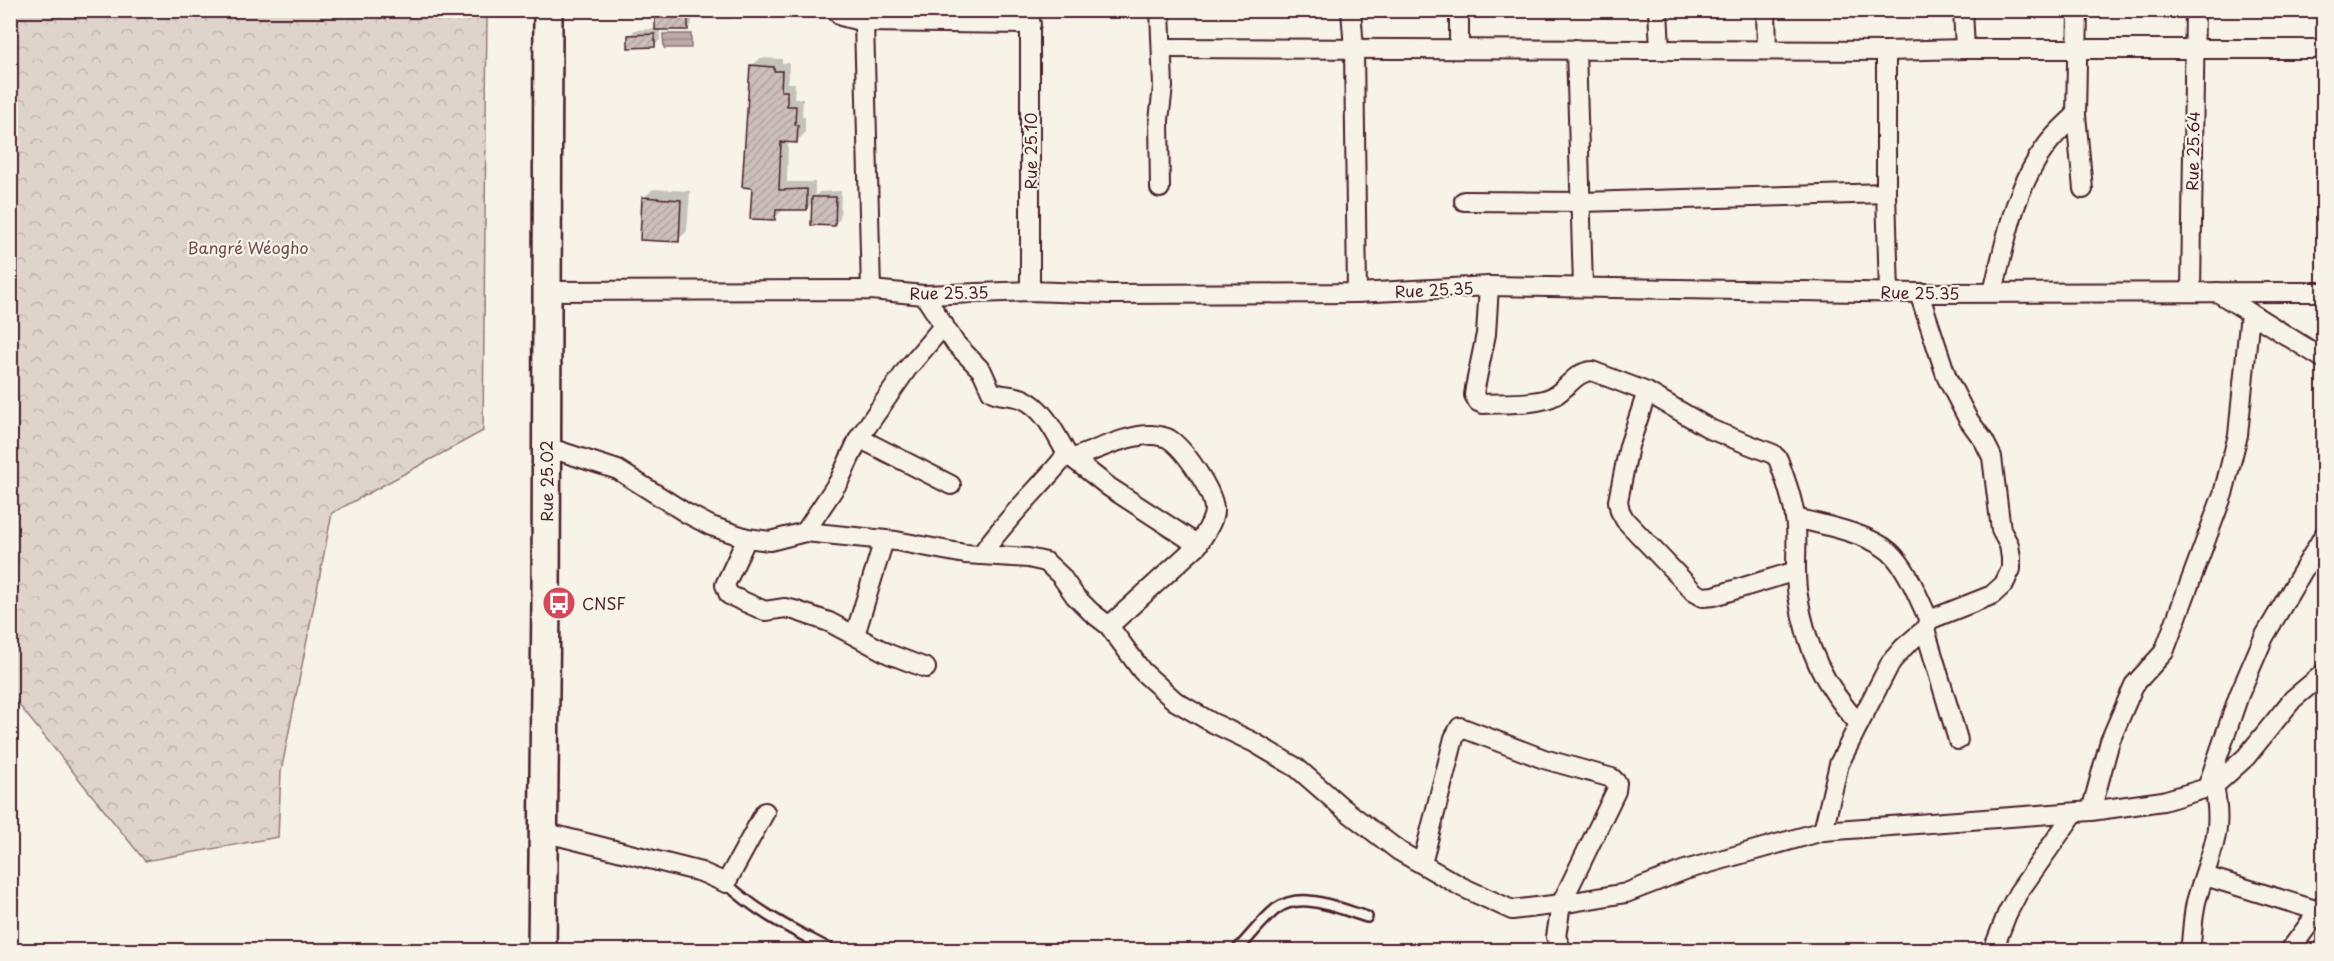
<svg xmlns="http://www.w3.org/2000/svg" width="2334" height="961" font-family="'Playpen Sans',sans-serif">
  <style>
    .forest { fill: url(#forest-crowns); stroke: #947a7c; stroke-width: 1.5 }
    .water { fill: url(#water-rules); stroke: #8e7275; stroke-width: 1.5 }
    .shadow { fill: #0003 }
    .building { fill: url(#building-hatch); stroke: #4a1f2b; stroke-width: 1.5 }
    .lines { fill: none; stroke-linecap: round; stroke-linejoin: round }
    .service-casing { stroke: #4a1f2b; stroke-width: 14 }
    .minor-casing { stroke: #4a1f2b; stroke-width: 22 }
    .primary-casing { stroke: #4a1f2b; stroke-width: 32 }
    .service { stroke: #f7f3e8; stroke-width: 9 }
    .minor { stroke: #f7f3e8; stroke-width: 18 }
    .primary { stroke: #f7f3e8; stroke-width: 27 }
    .labels { text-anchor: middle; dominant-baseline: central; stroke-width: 4.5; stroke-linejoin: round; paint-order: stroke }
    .street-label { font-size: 16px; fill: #4a1f2b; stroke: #f7f3e8 }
    .park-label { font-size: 16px; fill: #6f4c53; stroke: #f7f3e8 }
    .poi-label { font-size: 16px; fill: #4a1f2b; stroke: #f7f3e8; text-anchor: start }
  </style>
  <defs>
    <pattern id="forest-crowns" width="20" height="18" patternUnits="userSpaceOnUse" patternTransform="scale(1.5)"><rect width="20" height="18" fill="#ded4cc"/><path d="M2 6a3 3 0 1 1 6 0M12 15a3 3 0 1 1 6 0" fill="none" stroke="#c0b6af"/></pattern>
    <pattern id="water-rules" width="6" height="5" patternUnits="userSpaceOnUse" patternTransform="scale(1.5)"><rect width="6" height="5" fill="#bcaaa7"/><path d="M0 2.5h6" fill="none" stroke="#9b8a88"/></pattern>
    <pattern id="building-hatch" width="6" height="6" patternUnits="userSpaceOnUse" patternTransform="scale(1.5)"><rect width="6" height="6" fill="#ccbfb9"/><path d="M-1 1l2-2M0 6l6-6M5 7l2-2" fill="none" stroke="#b1a49f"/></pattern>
  </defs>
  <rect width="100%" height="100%" fill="#f7f3e8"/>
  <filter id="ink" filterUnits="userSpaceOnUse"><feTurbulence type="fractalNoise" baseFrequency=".0167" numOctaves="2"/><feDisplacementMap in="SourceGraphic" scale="12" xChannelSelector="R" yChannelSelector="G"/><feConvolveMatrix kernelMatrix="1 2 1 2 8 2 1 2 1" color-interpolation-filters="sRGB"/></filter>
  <g filter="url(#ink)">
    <!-- forest -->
    <path class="forest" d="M 10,11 L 487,11 L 483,431 L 332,513 L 281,772 L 278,837 L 145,861 L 11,695 Z"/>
    <!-- water -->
    <path class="water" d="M 663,34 L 691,34 L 691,48 L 664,48 Z"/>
    <!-- shadow -->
    <g class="shadow">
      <path d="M 657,10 L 734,10 L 734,14 L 729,19 L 692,18 L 692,24 L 687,29 L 660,29 L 660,40 L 654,46 L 629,36 L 635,30 L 657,29 Z"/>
      <path d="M 760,58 L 782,59 L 782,63 L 789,63 L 788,83 L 795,83 L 794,99 L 803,99 L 802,117 L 805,117 L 805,133 L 797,141 L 788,141 L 787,182 L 815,182 L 815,196 L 819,192 L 841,191 L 840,219 L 834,224 L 813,202 L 807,208 L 783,210 L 775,218 L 753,186 L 752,66 Z"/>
      <path d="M 653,189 L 690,191 L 687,231 L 678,240 L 644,198 Z"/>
    </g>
    <!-- building -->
    <g class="building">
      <rect x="655" y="10" width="33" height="20"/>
      <path d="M 655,34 L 655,47 L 628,48 L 628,35 Z"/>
      <path d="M 750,65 L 774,67 L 774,71 L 782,71 L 781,91 L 787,91 L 787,106 L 796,106 L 795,125 L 798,125 L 797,143 L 781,142 L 779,190 L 807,189 L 807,210 L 776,210 L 775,220 L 750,219 L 752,188 L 742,187 Z"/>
      <path d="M 642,197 L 681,200 L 679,242 L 640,240 Z"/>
      <path d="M 812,197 L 836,197 L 835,226 L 811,225 Z"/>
    </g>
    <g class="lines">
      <defs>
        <g id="service">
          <path d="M 726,883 C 759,914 792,929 831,950"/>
          <path d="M 1237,950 C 1250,937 1262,920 1276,909 C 1302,890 1340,909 1367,917"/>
        </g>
        <g id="minor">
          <path d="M 835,10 L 841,16 L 864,22 L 1031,24"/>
          <path d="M 1030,10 L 1030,291"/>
          <path d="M 1351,10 L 1354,49 L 1357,293"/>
          <path d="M 1459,10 L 1459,48"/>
          <path d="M 1658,10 L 1660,49"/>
          <path d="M 1766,10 L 1767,50"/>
          <path d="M 1963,10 L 1965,49"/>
          <path d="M 2078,10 L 2076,115 L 2083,189"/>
          <path d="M 864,22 L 871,290"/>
          <path d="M 1163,48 L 1886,51 L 1965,49 L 2324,49"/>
          <path d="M 1576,49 L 1583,287"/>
          <path d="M 1886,51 L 1886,193 L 1889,292"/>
          <path d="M 1160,188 L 1159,120 L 1163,87 L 1160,10"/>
          <path d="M 1464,201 L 1582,202 L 1886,193"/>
          <path d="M 1489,286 L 1486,334 L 1475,388 L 1474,395 L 1478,402 L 1483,404 C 1502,403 1538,405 1554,396 C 1568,388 1575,372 1592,371 L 1647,392 L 1712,430 L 1773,454 L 1778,459 C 1785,478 1792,497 1795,517 C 1799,543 1793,570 1798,596 C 1806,648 1824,685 1859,724"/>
          <path d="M 546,291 L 871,290 L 924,295 L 1030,291 L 1111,294 L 1357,293 L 1489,286 L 1919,293 L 2324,292"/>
          <path d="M 1993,292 C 2006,240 2014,188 2047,145 C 2055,134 2066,124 2076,115"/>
          <path d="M 2191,292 L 2195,10"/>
          <path d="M 2217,292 L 2324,359"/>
          <path d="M 924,295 L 955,343 L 982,371 L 991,391 C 1000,397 1012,394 1023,399 C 1044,408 1056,435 1067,454 C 1039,489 1006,518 981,555"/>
          <path d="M 1647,392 L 1629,446 L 1618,501 L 1620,511 L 1625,520 L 1694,592 L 1703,597 L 1714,596 L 1796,571"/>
          <path d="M 859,438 L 951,485"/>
          <path d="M 547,447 L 618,470 L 686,513 L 711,526 L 747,538 L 770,541 L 805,532 L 896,541 L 965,554 L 1028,558 L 1046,562 L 1061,576 L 1075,596 L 1091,612 L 1109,626 L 1142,671 L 1175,701 L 1211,722 L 1253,742 L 1297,768 L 1344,809 L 1399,851 L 1462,887 L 1512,910 L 1561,904 L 1616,791 L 1617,783 L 1612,778 L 1544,759 L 1460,727 L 1454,738 L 1422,864"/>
          <path d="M 1067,454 L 1109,487 L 1198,545 L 1109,626"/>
          <path d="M 1073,458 C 1094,451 1129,434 1152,435 C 1156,435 1166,437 1169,439 C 1185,449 1212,490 1214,508 C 1215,521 1204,534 1198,545"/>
          <path d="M 1795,518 C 1823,525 1868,533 1890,552 C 1909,570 1918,598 1929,620"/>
          <path d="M 805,532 L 839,481 L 859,438 L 907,369 L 944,325"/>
          <path d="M 747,538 L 725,585 L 729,595 L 765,611 L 785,608 L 794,610 L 829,622 L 889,654 L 926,668"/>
          <path d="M 1925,629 L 1958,740"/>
          <path d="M 855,635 L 884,540"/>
          <path d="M 2214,786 L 2246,757 L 2293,699 L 2324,673"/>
          <path d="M 2207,788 L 2239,695 L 2264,637 L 2324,535"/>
          <path d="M 2091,811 L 2110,741 L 2134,685 L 2164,652 L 2223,494 L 2238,435 L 2250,313"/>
          <path d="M 1823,831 L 1839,764 L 1859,724 L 1891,662 L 1904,647 L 1925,629 L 1929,620 L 1992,595 L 2004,584 L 2011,569 L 2011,558 L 2009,545 L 2001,530 L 1992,457 L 1984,441 L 1968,419 L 1947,378 L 1919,293"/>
          <path d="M 543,832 L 701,872 L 726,883 L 765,812"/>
          <path d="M 2205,876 L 2319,911"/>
          <path d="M 1562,950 L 1556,937 L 1561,904 L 1626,893 L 1685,870 L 1823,831 L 2091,811 L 2163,801 L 2214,786 C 2224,835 2211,850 2198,895 C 2192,912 2193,933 2190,950"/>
          <path d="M 1993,950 L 2007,914 L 2018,893 L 2074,813"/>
          <path d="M 2290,950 L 2324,904"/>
        </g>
        <path id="primary" d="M 542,950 L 546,601 L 548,10"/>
      </defs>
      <!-- service casing -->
      <use href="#service" class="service-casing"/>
      <!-- minor casing -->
      <use href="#minor" class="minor-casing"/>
      <!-- primary casing -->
      <use href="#primary" class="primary-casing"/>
      <!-- service -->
      <use href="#service" class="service"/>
      <!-- minor -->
      <use href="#minor" class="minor"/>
      <!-- primary -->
      <use href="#primary" class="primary"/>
    </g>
  </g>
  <!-- icons -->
  <defs>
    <symbol id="bus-disc" viewBox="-11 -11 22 22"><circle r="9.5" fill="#d1495b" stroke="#f7f3e8"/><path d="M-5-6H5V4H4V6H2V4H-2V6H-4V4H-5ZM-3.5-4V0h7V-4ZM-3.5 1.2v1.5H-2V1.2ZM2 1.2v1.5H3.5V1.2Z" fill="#fff"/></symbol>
  </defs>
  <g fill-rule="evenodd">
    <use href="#bus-disc" x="540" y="584" width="38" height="38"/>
  </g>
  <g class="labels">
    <!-- street labels -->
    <g class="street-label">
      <text transform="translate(1030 151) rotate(-90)">Rue 25.10</text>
      <text transform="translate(2192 151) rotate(-89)">Rue 25.64</text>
      <text transform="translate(1434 289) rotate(-3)">Rue 25.35</text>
      <text transform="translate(949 292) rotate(-1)">Rue 25.35</text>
      <text transform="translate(1920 292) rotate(1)">Rue 25.35</text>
      <text transform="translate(546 481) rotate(-90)">Rue 25.02</text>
    </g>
    <!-- park labels -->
    <g class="park-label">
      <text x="248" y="247">Bangré Wéogho</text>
    </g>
    <!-- poi labels -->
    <g class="poi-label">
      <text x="582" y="603">CNSF</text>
    </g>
  </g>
  <!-- margin -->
  <rect width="2334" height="961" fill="none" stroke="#f7f3e8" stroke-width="36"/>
  <rect x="18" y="18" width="2298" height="925" fill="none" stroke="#4a1f2b" stroke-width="2" filter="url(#ink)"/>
</svg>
